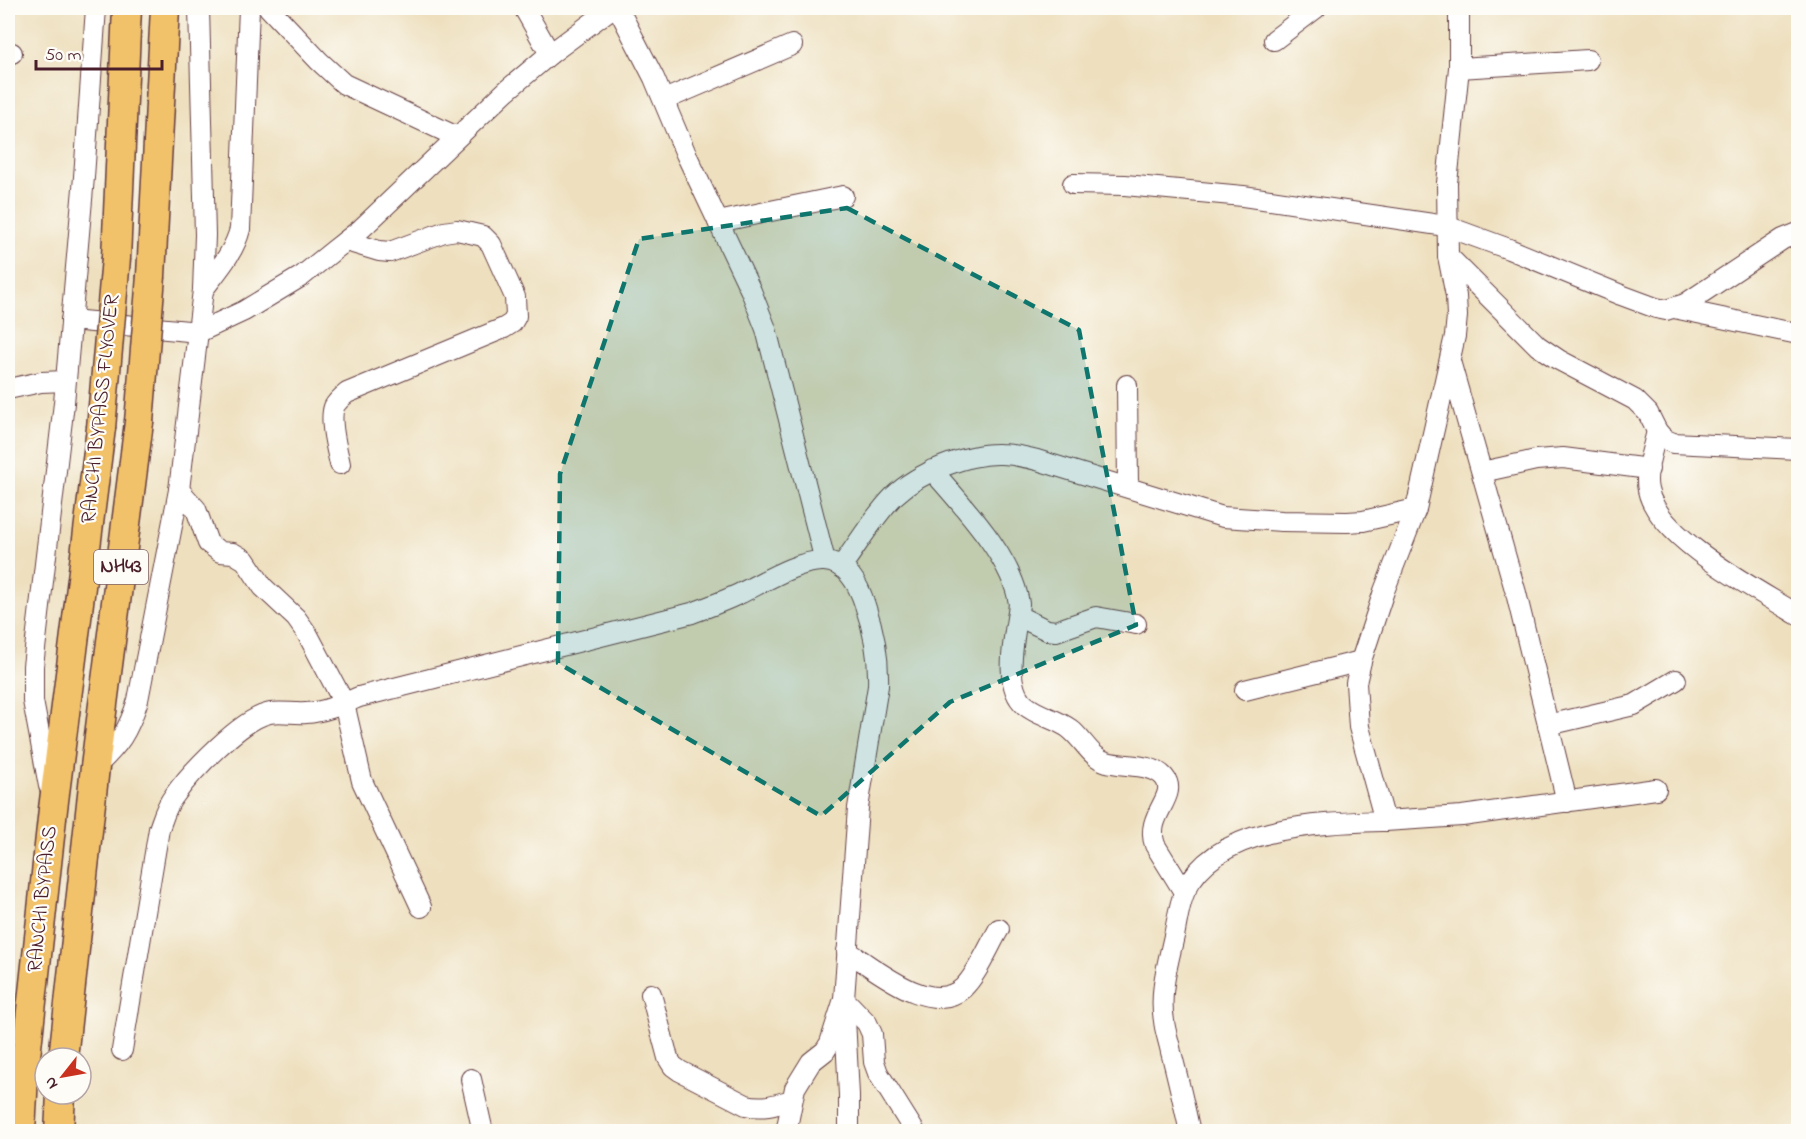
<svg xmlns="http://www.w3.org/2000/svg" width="1806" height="1139" font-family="'Indie Flower',sans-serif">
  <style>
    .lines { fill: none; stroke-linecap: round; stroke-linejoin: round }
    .minor-casing { stroke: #633c41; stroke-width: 22 }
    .highway-casing { stroke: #633c41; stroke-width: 31 }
    .minor { stroke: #fff; stroke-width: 20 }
    .highway { stroke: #f2c26a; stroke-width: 28 }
    .highway-bridge-casing { stroke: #633c41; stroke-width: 31; stroke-linecap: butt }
    .highway-bridge { stroke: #f2c26a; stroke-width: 28 }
    .marked { fill: #0f766e; fill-opacity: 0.2; stroke: #0f766e; stroke-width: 4.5; stroke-dasharray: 12 8; stroke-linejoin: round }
    .labels { text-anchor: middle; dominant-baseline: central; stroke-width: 4.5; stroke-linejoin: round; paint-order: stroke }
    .shield { fill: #fdfcf7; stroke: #806168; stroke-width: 1.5 }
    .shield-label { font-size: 20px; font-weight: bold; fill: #4a1f2b }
    .street-label { font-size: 21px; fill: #4a1f2b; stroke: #fdfcf7 }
  </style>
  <rect width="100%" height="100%" fill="#fdfcf7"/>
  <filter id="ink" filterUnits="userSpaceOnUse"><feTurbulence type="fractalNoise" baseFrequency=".0167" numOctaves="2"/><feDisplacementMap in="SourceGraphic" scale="12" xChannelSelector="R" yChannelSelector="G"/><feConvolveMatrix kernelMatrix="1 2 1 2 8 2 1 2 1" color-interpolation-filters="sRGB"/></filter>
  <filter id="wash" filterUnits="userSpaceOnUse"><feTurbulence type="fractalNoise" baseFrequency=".008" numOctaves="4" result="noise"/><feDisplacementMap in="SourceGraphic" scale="24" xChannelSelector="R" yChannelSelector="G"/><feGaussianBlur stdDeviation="1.35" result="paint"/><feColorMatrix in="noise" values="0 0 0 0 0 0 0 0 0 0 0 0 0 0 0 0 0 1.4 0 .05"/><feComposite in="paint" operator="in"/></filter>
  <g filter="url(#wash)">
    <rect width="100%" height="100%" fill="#eee0bf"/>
  </g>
  <g filter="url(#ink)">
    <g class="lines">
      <defs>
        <g id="minor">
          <path d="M 269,8 L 319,61 L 344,84 L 457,137"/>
          <path d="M 524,8 L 550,54"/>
          <path d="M 618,8 L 654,78 L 686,154 L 751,291 L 766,329 L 825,561"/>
          <path d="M 1274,40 L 1316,8"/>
          <path d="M 8,53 L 12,53"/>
          <path d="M 1459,68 L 1588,60"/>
          <path d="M 664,100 L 792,45"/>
          <path d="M 1073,184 L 1125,185 L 1243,196 L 1446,226 L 1509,249 L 1621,295 L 1656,308 L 1666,310 L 1685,304 L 1783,239 L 1798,233"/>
          <path d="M 718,222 L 843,196"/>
          <path d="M 1448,256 L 1538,346 L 1559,360 L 1635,400 L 1648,413 L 1657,431 L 1664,439 L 1673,443 L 1798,449"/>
          <path d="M 203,290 C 217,271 234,253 240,229 L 249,8"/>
          <path d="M 1674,308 L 1798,334"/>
          <path d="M 71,320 L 199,332 L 244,311 L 302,276 L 333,251 L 361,229 L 506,91 L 550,54 L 612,8"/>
          <path d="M 1450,361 L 1516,593 L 1567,802"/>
          <path d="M 1127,385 L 1128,487"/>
          <path d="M 8,389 L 41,382 L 65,381"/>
          <path d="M 1657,431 C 1653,449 1644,472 1648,490 C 1658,539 1758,590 1798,615"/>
          <path d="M 340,464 C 337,450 329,421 334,407 C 337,401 342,397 347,393 L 504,328 L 512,323 L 516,316 L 515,297 L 491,244 L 483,236 L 457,230 L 444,232 L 390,252 L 379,251 L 346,241"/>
          <path d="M 932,470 C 962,505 1013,558 1019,604 C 1016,632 1001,685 1025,705 C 1038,716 1057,719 1070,729 C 1083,739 1091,758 1107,762 C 1124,767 1152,763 1164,777 C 1180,796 1144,815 1155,845 L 1184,892"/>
          <path d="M 1482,472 L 1536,460 L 1563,458 L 1649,469"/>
          <path d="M 179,490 L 196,509 L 208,543 L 220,552 L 233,553 L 245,560 L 263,587 L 296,618 L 308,635 L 344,703 L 362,781 L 421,907"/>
          <path d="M 841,567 C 858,544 874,516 894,496 C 918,473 967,453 1000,454 C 1013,454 1025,457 1037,460 L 1223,517 L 1282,521 L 1347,522 L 1363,521 L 1416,509"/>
          <path d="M 1018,616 L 1047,630 L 1056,631 L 1096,617 L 1136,624"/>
          <path d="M 1245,690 L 1361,661"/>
          <path d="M 1548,725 L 1634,705 L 1676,680"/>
          <path d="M 95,767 C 119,745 128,732 138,700 L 179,490 L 203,290 L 205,235 L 199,8"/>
          <path d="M 49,786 L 33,701 L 33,666 L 64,403 L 84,177 L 96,8"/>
          <path d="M 1385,821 L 1462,816 L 1656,789"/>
          <path d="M 847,951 C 876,969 931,1017 963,988 C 977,975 989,946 999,929"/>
          <path d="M 651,994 L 668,1058 L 673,1066 L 680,1071 L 746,1105 C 763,1109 775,1105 792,1100"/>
          <path d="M 122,1050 L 159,829 C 163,818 166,806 174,796 C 190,773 242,718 270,713 C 281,711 295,714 306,713 C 325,712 342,704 359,697 L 692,613 C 708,607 724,601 739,594 C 762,583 798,560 824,561 C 847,562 859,586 865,605 C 874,631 879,658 878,686 L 858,808 L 844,999 L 849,1095 L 849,1132"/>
          <path d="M 471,1079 L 483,1132"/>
          <path d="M 786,1132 L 795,1088 L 811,1062 L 825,1051 L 830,1043 L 844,999 L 867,1023 L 872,1034 L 874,1062 L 878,1073 L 915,1132"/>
          <path d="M 1190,1132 C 1184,1105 1178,1078 1171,1052 C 1169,1042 1165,1031 1164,1021 C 1159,992 1168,963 1174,936 C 1177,922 1179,904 1185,891 C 1216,825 1322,823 1385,821 L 1359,727 L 1356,683 L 1361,661 L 1384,591 L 1416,509 L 1455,336 L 1457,316 L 1456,296 L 1448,256 L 1447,183 L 1459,68 L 1459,8"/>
        </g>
        <g id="highway">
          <path d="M 116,258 L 127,8"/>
          <path d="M 151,276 L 165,8"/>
          <path d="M 63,1058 L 95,767 L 139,422"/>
          <path d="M 21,1132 L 24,1075 L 53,809 L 101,428"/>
          <path d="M 59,1132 L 61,1094"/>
        </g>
      </defs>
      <!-- minor casing -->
      <use href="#minor" class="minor-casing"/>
      <!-- highway casing -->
      <use href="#highway" class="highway-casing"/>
      <!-- minor -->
      <use href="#minor" class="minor"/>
      <!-- highway -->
      <use href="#highway" class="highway"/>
      <defs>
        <g id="highway-bridge">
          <path d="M 139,422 L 151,276"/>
          <path d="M 101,428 L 116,258"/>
        </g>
      </defs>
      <!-- highway-bridge casing -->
      <use href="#highway-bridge" class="highway-bridge-casing"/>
      <!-- highway-bridge -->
      <use href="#highway-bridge" class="highway-bridge"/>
    </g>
  </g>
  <!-- marked area -->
  <path class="marked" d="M 847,208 L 1079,330 L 1136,625 L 950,702 L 821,816 L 558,663 L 560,474 L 639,239 Z"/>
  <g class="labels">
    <!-- shield labels -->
    <rect class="shield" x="94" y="550" width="54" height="34" rx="4.5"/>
    <g class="shield-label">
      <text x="121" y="567">NH43</text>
    </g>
    <!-- street labels -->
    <g class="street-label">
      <text transform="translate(101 409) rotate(-84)">RANCHI BYPASS FLYOVER</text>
      <text transform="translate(43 899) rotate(-84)">RANCHI BYPASS</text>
    </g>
  </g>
  <!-- margin -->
  <rect width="1806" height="1139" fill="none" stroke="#fdfcf7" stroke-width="30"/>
  <!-- north arrow -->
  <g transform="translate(63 1076) rotate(239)"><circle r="28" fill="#fdfcf7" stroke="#b5a4a5" stroke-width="1.5"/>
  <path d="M0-4.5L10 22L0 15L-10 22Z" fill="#c8321e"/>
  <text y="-9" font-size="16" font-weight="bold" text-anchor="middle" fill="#4a1f2b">N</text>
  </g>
  <!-- scale -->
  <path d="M36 60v9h126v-9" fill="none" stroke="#4a1f2b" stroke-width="3"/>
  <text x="45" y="60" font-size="18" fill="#4a1f2b" stroke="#fdfcf7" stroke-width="4.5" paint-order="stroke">50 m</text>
</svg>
